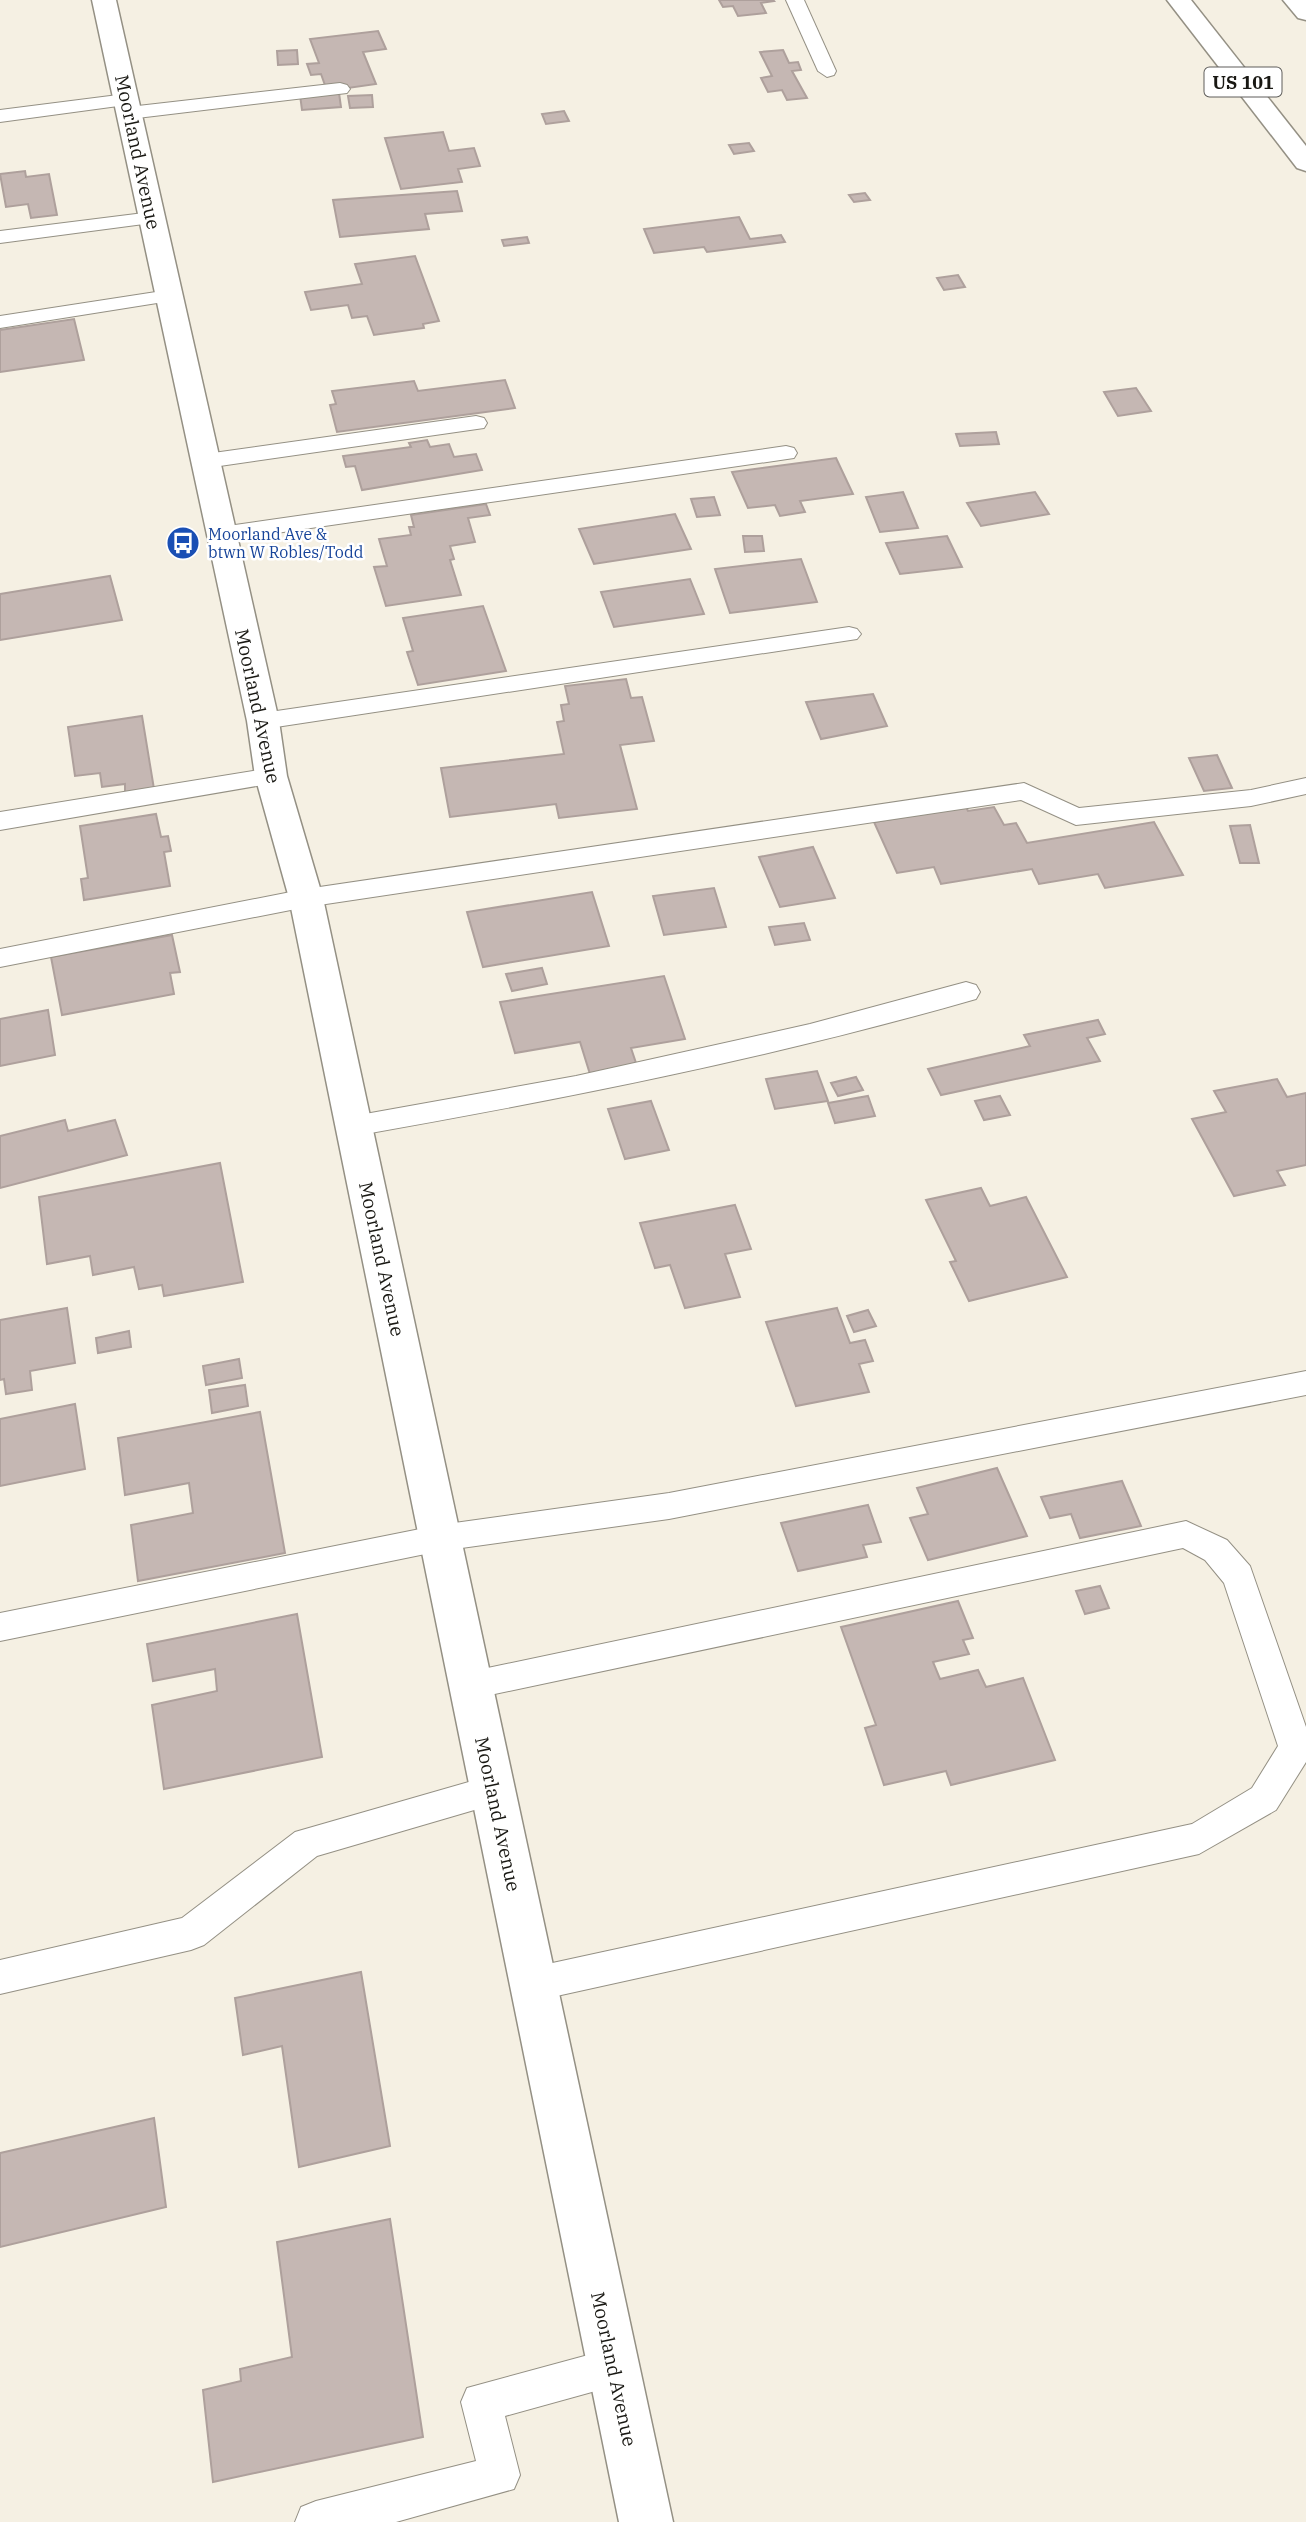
<svg xmlns="http://www.w3.org/2000/svg" width="1306" height="2522" font-family="'IBM Plex Serif',serif">
  <style>
    .building { fill: #c5b7b3; stroke: #aea09c; stroke-width: 2 }
    .lines { fill: none; stroke-linecap: round; stroke-linejoin: round }
    .lane-casing { stroke: #949084; stroke-width: 2 }
    .secondary-casing { stroke: #949084; stroke-width: 3 }
    .highway-casing { stroke: #949084; stroke-width: 3 }
    .lane { fill: #fff; fill-rule: evenodd }
    .secondary { fill: #fff; fill-rule: evenodd }
    .highway { fill: #fff; fill-rule: evenodd }
    .labels { text-anchor: middle; dominant-baseline: central; stroke-width: 5; stroke-linejoin: round; paint-order: stroke }
    .far-transit-label { font-size: 16px; fill: #164399; stroke: #fff; text-anchor: start }
    .shield { fill: #fff; stroke: #5e5d5a; stroke-width: 2 }
    .shield-label { font-size: 18px; font-weight: bold; fill: #191813 }
    .street-label { font-size: 19px; fill: #191813; stroke: #fff }
  </style>
  <rect width="100%" height="100%" fill="#f5f0e3"/>
  <!-- building -->
  <g class="building">
    <path d="M 719,0 L 773,0 L 774,1 L 761,3 L 766,13 L 738,16 L 733,6 L 723,7 Z"/>
    <path d="M 378,31 L 386,49 L 363,52 L 376,84 L 327,91 L 321,74 L 311,75 L 307,64 L 319,63 L 310,39 Z"/>
    <path d="M 297,50 L 298,64 L 278,65 L 277,51 Z"/>
    <path d="M 783,50 L 789,63 L 798,62 L 801,70 L 792,71 L 807,98 L 787,100 L 782,90 L 768,92 L 761,78 L 772,76 L 760,52 Z"/>
    <path d="M 339,93 L 341,107 L 302,110 L 300,95 Z"/>
    <path d="M 372,95 L 373,107 L 350,108 L 348,96 Z"/>
    <path d="M 564,111 L 569,121 L 546,124 L 542,114 Z"/>
    <path d="M 443,132 L 449,151 L 474,148 L 480,166 L 458,169 L 462,182 L 401,189 L 385,138 Z"/>
    <path d="M 749,143 L 754,151 L 734,154 L 729,145 Z"/>
    <path d="M 25,171 L 26,177 L 49,174 L 57,215 L 31,218 L 28,204 L 6,207 L 0,174 Z"/>
    <path d="M 457,191 L 462,211 L 425,214 L 429,229 L 340,237 L 333,200 Z"/>
    <path d="M 865,193 L 870,200 L 854,202 L 849,195 Z"/>
    <path d="M 739,217 L 750,239 L 781,235 L 785,242 L 707,252 L 704,247 L 654,253 L 644,229 Z"/>
    <path d="M 527,237 L 529,243 L 504,246 L 502,240 Z"/>
    <path d="M 415,256 L 439,321 L 423,324 L 424,328 L 374,335 L 367,316 L 352,318 L 348,305 L 311,310 L 305,292 L 362,284 L 355,264 Z"/>
    <path d="M 958,275 L 965,287 L 944,290 L 937,278 Z"/>
    <path d="M 74,319 L 84,360 L 0,372 L 0,330 Z"/>
    <path d="M 505,380 L 515,408 L 337,432 L 330,405 L 336,404 L 332,391 L 414,381 L 418,391 Z"/>
    <path d="M 1136,388 L 1151,411 L 1118,416 L 1104,392 Z"/>
    <path d="M 996,432 L 999,444 L 960,446 L 956,434 Z"/>
    <path d="M 427,440 L 430,447 L 449,444 L 454,457 L 476,454 L 482,470 L 362,490 L 355,466 L 346,467 L 343,456 L 411,447 L 409,443 Z"/>
    <path d="M 836,458 L 853,494 L 800,501 L 805,512 L 780,516 L 775,505 L 748,508 L 732,472 Z"/>
    <path d="M 903,492 L 918,528 L 880,532 L 866,497 Z"/>
    <path d="M 1035,492 L 1049,514 L 981,526 L 967,503 Z"/>
    <path d="M 714,497 L 720,515 L 697,517 L 691,499 Z"/>
    <path d="M 486,504 L 490,515 L 468,518 L 475,542 L 450,546 L 454,559 L 450,560 L 461,595 L 386,606 L 374,567 L 387,566 L 379,539 L 411,535 L 409,527 L 414,527 L 411,515 Z"/>
    <path d="M 675,514 L 691,549 L 594,564 L 579,529 Z"/>
    <path d="M 743,536 L 762,536 L 764,551 L 745,552 Z"/>
    <path d="M 947,536 L 962,567 L 900,574 L 886,543 Z"/>
    <path d="M 801,559 L 817,602 L 730,613 L 715,569 Z"/>
    <path d="M 110,576 L 122,620 L 0,640 L 0,594 Z"/>
    <path d="M 690,579 L 704,614 L 614,627 L 601,592 Z"/>
    <path d="M 483,606 L 506,671 L 418,685 L 407,652 L 413,651 L 403,618 Z"/>
    <path d="M 626,679 L 631,698 L 642,697 L 654,741 L 620,745 L 637,809 L 559,818 L 556,804 L 450,817 L 441,768 L 564,754 L 557,722 L 564,721 L 561,705 L 569,704 L 565,686 Z"/>
    <path d="M 873,694 L 887,726 L 821,739 L 806,702 Z"/>
    <path d="M 142,716 L 154,789 L 125,793 L 125,784 L 102,787 L 100,773 L 75,776 L 68,727 Z"/>
    <path d="M 1217,755 L 1232,788 L 1204,791 L 1189,758 Z"/>
    <path d="M 966,807 L 968,811 L 994,807 L 1004,825 L 1016,823 L 1027,843 L 1154,822 L 1183,875 L 1105,888 L 1098,874 L 1039,884 L 1032,869 L 941,884 L 934,867 L 897,873 L 874,822 Z"/>
    <path d="M 156,814 L 161,837 L 168,836 L 171,851 L 164,852 L 170,886 L 84,900 L 81,879 L 88,878 L 80,826 Z"/>
    <path d="M 1250,825 L 1259,863 L 1240,863 L 1230,826 Z"/>
    <path d="M 813,847 L 835,898 L 780,907 L 759,857 Z"/>
    <path d="M 714,888 L 726,927 L 664,935 L 653,896 Z"/>
    <path d="M 592,892 L 609,946 L 483,967 L 467,912 Z"/>
    <path d="M 804,923 L 810,940 L 775,945 L 769,927 Z"/>
    <path d="M 172,935 L 180,972 L 170,973 L 174,994 L 62,1015 L 51,957 Z"/>
    <path d="M 542,968 L 547,984 L 512,991 L 506,974 Z"/>
    <path d="M 664,976 L 685,1039 L 631,1048 L 637,1066 L 590,1074 L 580,1042 L 515,1053 L 500,1002 Z"/>
    <path d="M 48,1010 L 55,1055 L 0,1066 L 0,1019 Z"/>
    <path d="M 1098,1020 L 1105,1034 L 1087,1038 L 1100,1061 L 941,1095 L 928,1069 L 1030,1046 L 1024,1035 Z"/>
    <path d="M 817,1071 L 828,1101 L 775,1109 L 766,1079 Z"/>
    <path d="M 856,1077 L 863,1090 L 838,1096 L 831,1083 Z"/>
    <path d="M 1277,1079 L 1287,1097 L 1306,1093 L 1306,1165 L 1277,1171 L 1285,1185 L 1234,1196 L 1192,1119 L 1226,1112 L 1214,1091 Z"/>
    <path d="M 868,1096 L 875,1116 L 835,1123 L 828,1103 Z"/>
    <path d="M 1000,1096 L 1010,1115 L 984,1120 L 975,1101 Z"/>
    <path d="M 651,1101 L 669,1150 L 625,1159 L 608,1109 Z"/>
    <path d="M 65,1120 L 68,1131 L 115,1120 L 127,1155 L 0,1188 L 0,1136 Z"/>
    <path d="M 220,1163 L 243,1282 L 164,1296 L 162,1285 L 139,1289 L 134,1267 L 93,1275 L 90,1256 L 47,1264 L 39,1197 Z"/>
    <path d="M 981,1188 L 990,1206 L 1026,1197 L 1067,1277 L 969,1301 L 950,1262 L 956,1261 L 926,1200 Z"/>
    <path d="M 735,1205 L 751,1249 L 725,1254 L 740,1297 L 685,1308 L 670,1265 L 655,1268 L 640,1223 Z"/>
    <path d="M 67,1308 L 75,1363 L 30,1371 L 32,1390 L 6,1394 L 4,1379 L 0,1380 L 0,1320 Z"/>
    <path d="M 837,1308 L 850,1343 L 865,1340 L 873,1361 L 859,1364 L 869,1392 L 796,1406 L 766,1322 Z"/>
    <path d="M 868,1310 L 876,1326 L 854,1332 L 847,1316 Z"/>
    <path d="M 129,1331 L 131,1347 L 98,1353 L 96,1338 Z"/>
    <path d="M 239,1359 L 242,1378 L 206,1385 L 203,1366 Z"/>
    <path d="M 245,1385 L 248,1406 L 212,1413 L 209,1390 Z"/>
    <path d="M 75,1404 L 85,1469 L 0,1486 L 0,1419 Z"/>
    <path d="M 260,1412 L 285,1553 L 138,1581 L 131,1525 L 193,1513 L 189,1483 L 125,1495 L 118,1438 Z"/>
    <path d="M 997,1468 L 1027,1536 L 928,1560 L 910,1518 L 928,1514 L 917,1488 Z"/>
    <path d="M 1122,1481 L 1141,1526 L 1080,1538 L 1071,1514 L 1050,1518 L 1041,1497 Z"/>
    <path d="M 868,1505 L 881,1542 L 863,1545 L 867,1557 L 798,1571 L 781,1523 Z"/>
    <path d="M 1100,1586 L 1109,1608 L 1085,1614 L 1076,1591 Z"/>
    <path d="M 958,1601 L 973,1638 L 963,1640 L 969,1654 L 933,1662 L 940,1679 L 978,1670 L 986,1687 L 1023,1678 L 1055,1760 L 951,1785 L 946,1771 L 884,1785 L 865,1728 L 876,1725 L 841,1627 Z"/>
    <path d="M 297,1614 L 322,1757 L 164,1789 L 152,1705 L 217,1691 L 215,1669 L 153,1681 L 147,1644 Z"/>
    <path d="M 361,1972 L 390,2146 L 299,2167 L 282,2046 L 243,2055 L 235,1998 Z"/>
    <path d="M 154,2118 L 166,2207 L 0,2247 L 0,2153 Z"/>
    <path d="M 390,2219 L 423,2437 L 213,2482 L 203,2390 L 241,2381 L 240,2369 L 292,2357 L 277,2242 Z"/>
  </g>
  <g class="lines">
    <defs>
      <g id="lane">
        <path d="M 786,0 L 804,0 L 836,71 L 834,75 L 827,77 L 818,71 Z"/>
        <path d="M 340,83 L 347,85 L 350,89 L 347,93 L 129,119 L 119,113 L 129,107 Z"/>
        <path d="M 126,94 L 133,96 L 136,100 L 133,104 L 0,122 L 0,110 Z"/>
        <path d="M 152,212 L 159,214 L 162,218 L 159,222 L 0,243 L 0,231 Z"/>
        <path d="M 169,290 L 176,292 L 179,296 L 176,300 L 0,328 L 0,316 Z"/>
        <path d="M 476,416 L 484,418 L 487,423 L 484,428 L 206,468 L 198,466 L 195,461 L 198,456 L 206,454 Z"/>
        <path d="M 786,446 L 794,448 L 797,453 L 794,458 L 221,541 L 213,539 L 209,534 L 213,529 L 221,527 Z"/>
        <path d="M 849,627 L 857,629 L 861,634 L 857,639 L 263,729 L 254,727 L 251,721 L 254,715 L 263,713 Z"/>
        <path d="M 271,768 L 280,770 L 284,776 L 280,782 L 0,830 L 0,812 Z"/>
        <path d="M 1306,778 L 1306,794 L 1251,806 L 1076,825 L 1021,800 L 306,907 L 0,967 L 0,949 L 306,889 L 1024,783 L 1079,808 L 1251,790 Z"/>
        <path d="M 966,982 L 976,985 L 980,992 L 976,999 C 771,1058 563,1099 354,1136 L 344,1133 L 340,1126 L 344,1119 L 354,1116 L 576,1076 L 810,1024 Z"/>
        <path d="M 1306,1371 L 1306,1395 L 669,1519 L 440,1551 L 0,1641 L 0,1613 L 440,1525 L 669,1493 Z"/>
        <path d="M 1186,1521 L 1227,1540 L 1250,1566 L 1306,1727 L 1306,1762 L 1276,1810 L 1199,1854 L 534,2001 L 521,1996 L 516,1984 L 521,1972 L 534,1967 L 1192,1824 L 1252,1788 L 1278,1746 L 1224,1583 L 1205,1560 L 1183,1548 L 471,1699 L 459,1694 L 454,1684 L 459,1674 Z"/>
        <path d="M 493,1775 L 505,1779 L 510,1790 L 505,1801 L 317,1856 L 204,1945 L 191,1950 L 0,1994 L 0,1960 L 182,1918 L 295,1832 Z"/>
        <path d="M 614,2348 L 628,2354 L 634,2368 L 628,2382 L 505,2416 L 520,2475 L 514,2489 L 396,2522 L 295,2522 L 301,2507 L 316,2501 L 476,2461 L 461,2402 L 467,2388 Z"/>
      </g>
      <path id="secondary" d="M 92,0 L 116,0 L 279,721 L 287,776 L 323,898 L 673,2522 L 619,2522 L 289,898 L 255,776 L 247,721 Z"/>
      <g id="highway">
        <path d="M 1167,0 L 1191,0 L 1306,146 L 1306,171 L 1297,168 Z"/>
        <path d="M 1283,0 L 1306,0 L 1306,20 L 1298,18 Z"/>
      </g>
    </defs>
    <!-- lane casing -->
    <use href="#lane" class="lane-casing"/>
    <!-- secondary casing -->
    <use href="#secondary" class="secondary-casing"/>
    <!-- highway casing -->
    <use href="#highway" class="highway-casing"/>
    <!-- lane -->
    <use href="#lane" class="lane"/>
    <!-- secondary -->
    <use href="#secondary" class="secondary"/>
    <!-- highway -->
    <use href="#highway" class="highway"/>
  </g>
  <!-- icons -->
  <defs>
    <symbol id="bus-disc" viewBox="-11 -11 22 22"><circle r="9.5" fill="#1a4fb4" stroke="#fff"/><path d="M-5-6H5V4H4V6H2V4H-2V6H-4V4H-5ZM-3.5-4V0h7V-4ZM-3.5 1.2v1.5H-2V1.2ZM2 1.2v1.5H3.5V1.2Z" fill="#fff"/></symbol>
  </defs>
  <g fill-rule="evenodd">
    <use href="#bus-disc" x="164" y="524" width="38" height="38"/>
  </g>
  <g class="labels">
    <!-- far-transit labels -->
    <g class="far-transit-label">
      <text x="208" y="534">Moorland Ave &amp;<tspan x="208" dy="18">btwn W Robles/Todd</tspan></text>
    </g>
    <!-- shield labels -->
    <rect class="shield" x="1204.5" y="67.5" width="77" height="29" rx="5"/>
    <g class="shield-label">
      <text x="1243" y="82">US 101</text>
    </g>
    <!-- street labels -->
    <g class="street-label">
      <text transform="translate(138 152) rotate(78)">Moorland Avenue</text>
      <text transform="translate(258 706) rotate(78)">Moorland Avenue</text>
      <text transform="translate(382 1259) rotate(78)">Moorland Avenue</text>
      <text transform="translate(498 1814) rotate(78)">Moorland Avenue</text>
      <text transform="translate(614 2369) rotate(78)">Moorland Avenue</text>
    </g>
  </g>
</svg>
